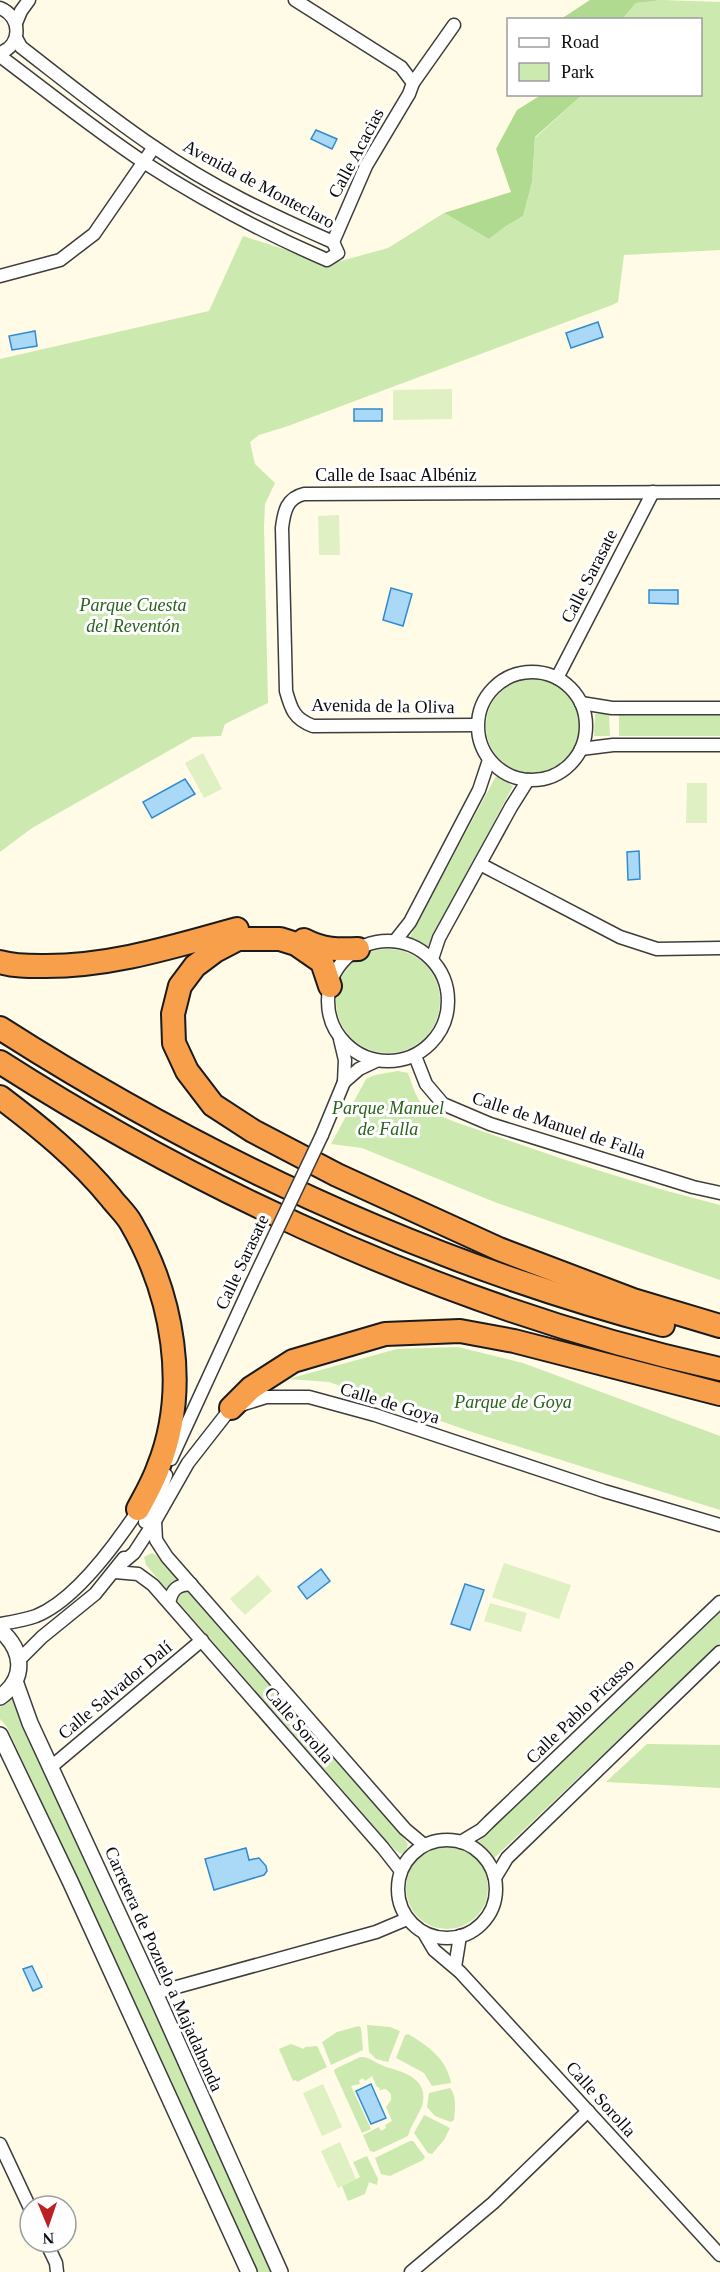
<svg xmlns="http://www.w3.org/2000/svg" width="720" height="2272" font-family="'Times New Roman',serif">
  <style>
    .green { fill: #cce9b0 }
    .forest { fill: #afda90 }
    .pitch { fill: #dff0c2 }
    .water { fill: #aad8f7; stroke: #308ccf; stroke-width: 1.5 }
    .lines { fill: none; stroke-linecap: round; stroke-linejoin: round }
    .minor-casing { stroke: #3d3d3d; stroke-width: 15 }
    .tertiary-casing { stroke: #3d3d3d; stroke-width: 18 }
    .motorway-casing { stroke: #1b1b1b; stroke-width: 26 }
    .minor { stroke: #fff; stroke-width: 12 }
    .tertiary { stroke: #fff; stroke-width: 15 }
    .motorway { stroke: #f89f4c; stroke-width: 22 }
    .minor-bridge-casing { stroke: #3d3d3d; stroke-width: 15; stroke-linecap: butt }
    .minor-bridge { stroke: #fff; stroke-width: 12 }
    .labels { text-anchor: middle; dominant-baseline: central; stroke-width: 6; stroke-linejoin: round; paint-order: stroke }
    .street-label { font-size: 18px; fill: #0a0a0a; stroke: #fff }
    .park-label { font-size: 18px; font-style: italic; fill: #27611a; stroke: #fff }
  </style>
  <rect width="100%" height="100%" fill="#fffbe6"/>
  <!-- green -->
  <g class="green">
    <path d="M 662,0 L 720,2 L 720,250 L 624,255 L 618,302 L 612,305 L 288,426 L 259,435 L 250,442 L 255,464 L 275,483 L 265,504 L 264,527 L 268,703 L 225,724 L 221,736 L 193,737 L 32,828 L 0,852 L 0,359 L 209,311 L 243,236 L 330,264 L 388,248 L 444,213 L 489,239 L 506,226 L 523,216 L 532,182 L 535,138 L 582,95 L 700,94 L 700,20 L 622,19 L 636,3 Z"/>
    <circle cx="533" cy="726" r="47"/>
    <path d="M 595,714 L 609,714 L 610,736 L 594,736 Z"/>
    <rect x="619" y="714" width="101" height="22"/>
    <path d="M 496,776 L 513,786 L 428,946 L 410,937 Z"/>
    <circle cx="388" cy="1001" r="52"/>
    <path d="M 398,1071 L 408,1073 C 412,1084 416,1099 424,1106 C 442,1120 475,1128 496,1136 C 570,1162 644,1186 720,1205 L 720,1280 L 497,1203 L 362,1148 L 331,1144 L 366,1079 L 375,1075 Z"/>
    <path d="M 458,1347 L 523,1363 L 720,1436 L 720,1510 L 475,1433 L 329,1382 L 288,1379 L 397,1349 Z"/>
    <path d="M 152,1553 L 156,1555 L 406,1841 L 408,1845 L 405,1852 L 401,1854 L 395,1850 L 146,1565 L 144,1557 Z"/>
    <path d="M 720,1612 L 720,1643 L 494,1858 L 478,1842 Z"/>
    <path d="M 12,1699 L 21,1721 L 274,2272 L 258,2272 L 7,1727 L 0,1719 L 0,1707 Z"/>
    <path d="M 647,1744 L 720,1745 L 720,1788 L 606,1782 Z"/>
    <circle cx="447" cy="1888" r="41"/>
    <path d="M 367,2025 L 390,2027 L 400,2031 L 388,2062 L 376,2059 L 369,2052 Z"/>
    <path d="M 359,2026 L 361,2028 L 363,2050 L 331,2065 L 322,2042 L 337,2032 Z"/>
    <path d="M 408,2034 C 427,2045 447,2059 451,2083 L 432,2086 L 424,2073 L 396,2058 L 405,2035 Z"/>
    <path d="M 291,2044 L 304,2049 L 305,2047 L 317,2046 L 327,2067 L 297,2082 L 296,2080 L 293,2081 L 279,2049 Z"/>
    <path d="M 360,2057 C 369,2056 377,2064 386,2067 C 405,2072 430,2080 422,2106 C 418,2116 411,2125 408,2136 L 374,2152 L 370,2151 L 363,2135 L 379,2127 L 381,2131 L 386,2128 L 385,2125 L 392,2121 L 386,2107 L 391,2100 L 391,2094 L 386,2089 L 379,2090 L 380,2088 L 377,2087 L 372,2076 L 365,2081 L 363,2078 L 359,2080 L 360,2084 L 351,2086 L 371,2129 L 362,2133 L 334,2071 L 335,2069 Z"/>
    <path d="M 450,2088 C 457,2096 455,2110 454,2120 L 451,2122 L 435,2116 L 427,2107 L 429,2093 Z"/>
    <path d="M 424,2115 L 450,2128 L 444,2140 L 432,2154 L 428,2153 L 414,2133 Z"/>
    <path d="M 410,2141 L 413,2141 L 425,2157 L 423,2160 L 390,2176 L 381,2174 L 375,2158 Z"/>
    <path d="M 367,2156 L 378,2179 L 377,2185 L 369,2182 L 365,2194 L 348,2201 L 342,2186 L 360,2177 L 353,2162 Z"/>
  </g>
  <!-- forest -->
  <g class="forest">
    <path d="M 590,0 L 662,0 L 636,3 L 622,19 L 561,19 Z"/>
    <path d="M 541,95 L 582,95 L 535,137 L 532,182 L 523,216 L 506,226 L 489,239 L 444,213 L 511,192 L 496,149 L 517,110 Z"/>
  </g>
  <!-- pitch -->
  <g class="pitch">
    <path d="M 452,389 L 452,419 L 393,420 L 393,390 Z"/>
    <path d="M 339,515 L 340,555 L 319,555 L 318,516 Z"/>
    <path d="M 203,753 L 222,789 L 204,798 L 185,763 Z"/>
    <path d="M 687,783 L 707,783 L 707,823 L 686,823 Z"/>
    <path d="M 504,1563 L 571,1585 L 559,1619 L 492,1597 Z"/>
    <path d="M 258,1575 L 272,1591 L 245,1615 L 230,1599 Z"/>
    <path d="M 490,1603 L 527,1613 L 521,1632 L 484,1621 Z"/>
    <path d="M 323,2084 L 342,2127 L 322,2136 L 303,2093 Z"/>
    <path d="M 340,2142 L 356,2179 L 338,2188 L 321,2151 Z"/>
  </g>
  <!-- water -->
  <g class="water">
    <path d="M 316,130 L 337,139 L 332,149 L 311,139 Z"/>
    <path d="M 598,322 L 603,337 L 571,348 L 566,333 Z"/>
    <path d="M 35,331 L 37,346 L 12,350 L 9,336 Z"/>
    <rect x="354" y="409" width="28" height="12"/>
    <path d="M 391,588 L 412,594 L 403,626 L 383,620 Z"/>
    <path d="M 649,590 L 678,590 L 678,604 L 649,603 Z"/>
    <path d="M 185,779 L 195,794 L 152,818 L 143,802 Z"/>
    <path d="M 639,851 L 640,879 L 628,880 L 627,852 Z"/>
    <path d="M 321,1569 L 330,1581 L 307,1599 L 298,1587 Z"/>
    <path d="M 465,1584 L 484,1590 L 470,1630 L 451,1624 Z"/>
    <path d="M 246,1848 L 249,1860 L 259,1858 L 266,1866 L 267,1871 L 264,1875 L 214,1890 L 205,1859 Z"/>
    <path d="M 32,1966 L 42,1987 L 33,1991 L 23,1969 Z"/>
    <path d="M 371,2084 L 386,2118 L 371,2124 L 356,2091 Z"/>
  </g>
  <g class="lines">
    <defs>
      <g id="minor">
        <path d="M 295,0 L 401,67 L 413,83 L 409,94 L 366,166 L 333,242"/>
        <path d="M 0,8 C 22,17 22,45 0,53"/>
        <path d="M 16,23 L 21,11 L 29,0"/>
        <path d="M 0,56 C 48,92 95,130 145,163 C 204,201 262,232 327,260 L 338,253 L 333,242 C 271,215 210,186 154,147 C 108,116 65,81 21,47 L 16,38"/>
        <path d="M 413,83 L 454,25"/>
        <path d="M 0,276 L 60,260 L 94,234 L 154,147"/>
        <circle cx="532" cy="726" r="54"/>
        <path d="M 557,678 L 653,492"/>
        <path d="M 581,703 L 612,708 L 720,708"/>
        <path d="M 477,725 L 313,726 C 294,719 291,709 286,691 L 282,528 C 284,511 287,498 304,494 L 720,492"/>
        <path d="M 581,749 L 613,745 L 720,745"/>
        <path d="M 480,864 L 620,937 L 657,949 L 720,948"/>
        <circle cx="388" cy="1001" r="60"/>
        <path d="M 395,941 L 410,922 L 479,790 L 489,760"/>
        <path d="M 432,959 L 439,938 L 511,807 L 528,780"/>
        <path d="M 415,1056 L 426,1084 L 443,1104 L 490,1124 L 693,1187 L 720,1193"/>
        <path d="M 344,1082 L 359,1069 L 376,1061"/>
        <path d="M 322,1135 L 344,1082 L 345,1060 L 340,1039"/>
        <path d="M 171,1459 L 251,1285"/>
        <path d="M 155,1521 L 156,1540 L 167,1557 L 405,1829 L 424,1845"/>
        <path d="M 145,1522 L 160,1492 L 166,1475"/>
        <path d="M 121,1564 L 134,1553 L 155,1521 L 188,1463 L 231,1408 L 266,1397 L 309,1397 L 375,1415 L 604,1491 L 720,1525"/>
        <path d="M 115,1572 L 138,1574 L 153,1585 L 383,1848 L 401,1871"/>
        <path d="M 169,1603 C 172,1589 177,1585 191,1584"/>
        <path d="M 0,1624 C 12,1622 25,1620 36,1616 C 76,1600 118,1541 141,1506"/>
        <path d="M 19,1660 L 42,1637 L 95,1594 L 124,1558"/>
        <path d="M 51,1767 L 202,1640"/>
        <circle cx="447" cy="1889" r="49"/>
        <path d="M 461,1842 L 481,1830 L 489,1822 L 720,1602"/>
        <path d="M 495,1878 L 507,1858 L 720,1652"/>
        <path d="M 424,1933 L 434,1950 L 460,1972 L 720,2255"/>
        <path d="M 455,1967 L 460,1936"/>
        <path d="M 155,1993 L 376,1932 L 407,1919"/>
        <path d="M 0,2144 L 30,2208"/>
        <path d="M 46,2242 L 56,2263 L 57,2272"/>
        <path d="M 411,2272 L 493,2203 L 588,2111"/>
      </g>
      <g id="tertiary">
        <path d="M 0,1630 C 23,1650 27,1678 0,1697"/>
        <path d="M 15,1681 L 30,1723 L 155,1993 L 280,2272"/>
        <path d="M 0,1735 L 70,1881 L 249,2272"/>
      </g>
      <g id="motorway">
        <path d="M 304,940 C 323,950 338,950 358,949"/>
        <path d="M 0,962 C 14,966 27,966 41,966 C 109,967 172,947 237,929"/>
        <path d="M 330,986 L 322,962 L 296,944 L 280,939 L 238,939 L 215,951 L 195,966 L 180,986 L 173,1014 L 174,1043 L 187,1071 L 213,1105 L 253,1131 L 337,1175 L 499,1249 L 633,1300 L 720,1326"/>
        <path d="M 0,1028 C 205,1159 428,1263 663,1325"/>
        <path d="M 0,1062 C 215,1200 470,1314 720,1369"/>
        <path d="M 0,1097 C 40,1127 79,1159 111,1198 C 117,1206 126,1214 131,1223 C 173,1295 190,1389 158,1468 C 153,1482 145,1496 138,1509"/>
        <path d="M 231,1408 L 251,1388 L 293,1361 L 385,1334 L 460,1331 L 514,1341 L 720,1394"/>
      </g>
    </defs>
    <!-- minor casing -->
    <use href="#minor" class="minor-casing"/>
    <!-- tertiary casing -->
    <use href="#tertiary" class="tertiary-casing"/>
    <!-- motorway casing -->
    <use href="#motorway" class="motorway-casing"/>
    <!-- minor -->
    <use href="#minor" class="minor"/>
    <!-- tertiary -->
    <use href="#tertiary" class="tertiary"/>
    <!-- motorway -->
    <use href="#motorway" class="motorway"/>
    <defs>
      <path id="minor-bridge" d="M 251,1285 L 322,1135"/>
    </defs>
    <!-- minor-bridge casing -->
    <use href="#minor-bridge" class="minor-bridge-casing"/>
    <!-- minor-bridge -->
    <use href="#minor-bridge" class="minor-bridge"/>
  </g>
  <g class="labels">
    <!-- street labels -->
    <g class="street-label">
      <text transform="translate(356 153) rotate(-62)">Calle Acacias</text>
      <text transform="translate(259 184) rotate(28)">Avenida de Monteclaro</text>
      <text x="396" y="475">Calle de Isaac Albéniz</text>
      <text transform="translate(589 576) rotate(-63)">Calle Sarasate</text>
      <text transform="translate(383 706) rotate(1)">Avenida de la Oliva</text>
      <text transform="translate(559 1125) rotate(18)">Calle de Manuel de Falla</text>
      <text transform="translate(242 1262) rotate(-65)">Calle Sarasate</text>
      <text transform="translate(390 1403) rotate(17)">Calle de Goya</text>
      <text transform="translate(115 1690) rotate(-40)">Calle Salvador Dalí</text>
      <text transform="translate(580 1711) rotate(-44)">Calle Pablo Picasso</text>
      <text transform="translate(299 1725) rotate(49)">Calle Sorolla</text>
      <text transform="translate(164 1969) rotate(66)">Carretera de Pozuelo a Majadahonda</text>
      <text transform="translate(601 2099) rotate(48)">Calle Sorolla</text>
    </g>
    <!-- park labels -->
    <g class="park-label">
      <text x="133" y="605">Parque Cuesta<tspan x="133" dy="21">del Reventón</tspan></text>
      <text x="388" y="1108">Parque Manuel<tspan x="388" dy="21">de Falla</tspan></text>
      <text x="513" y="1402">Parque de Goya</text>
    </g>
  </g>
  <!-- legend -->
  <rect x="507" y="18" width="195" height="78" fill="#ffffff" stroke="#9d9d9d" stroke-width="1.5"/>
  <rect x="519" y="38" width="30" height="9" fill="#ffffff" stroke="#9d9d9d" stroke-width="1.5"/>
  <text x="561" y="48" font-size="18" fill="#0a0a0a">Road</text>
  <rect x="519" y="63" width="30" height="18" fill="#cce9b0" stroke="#9d9d9d" stroke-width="1.5"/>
  <text x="561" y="78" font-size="18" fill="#0a0a0a">Park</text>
  <!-- north arrow -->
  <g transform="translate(48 2224) rotate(178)"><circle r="28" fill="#ffffff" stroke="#9d9d9d" stroke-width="1.5"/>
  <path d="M0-4.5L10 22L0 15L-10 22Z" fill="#bb2024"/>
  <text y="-9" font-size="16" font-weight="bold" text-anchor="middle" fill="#0a0a0a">N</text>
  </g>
</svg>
